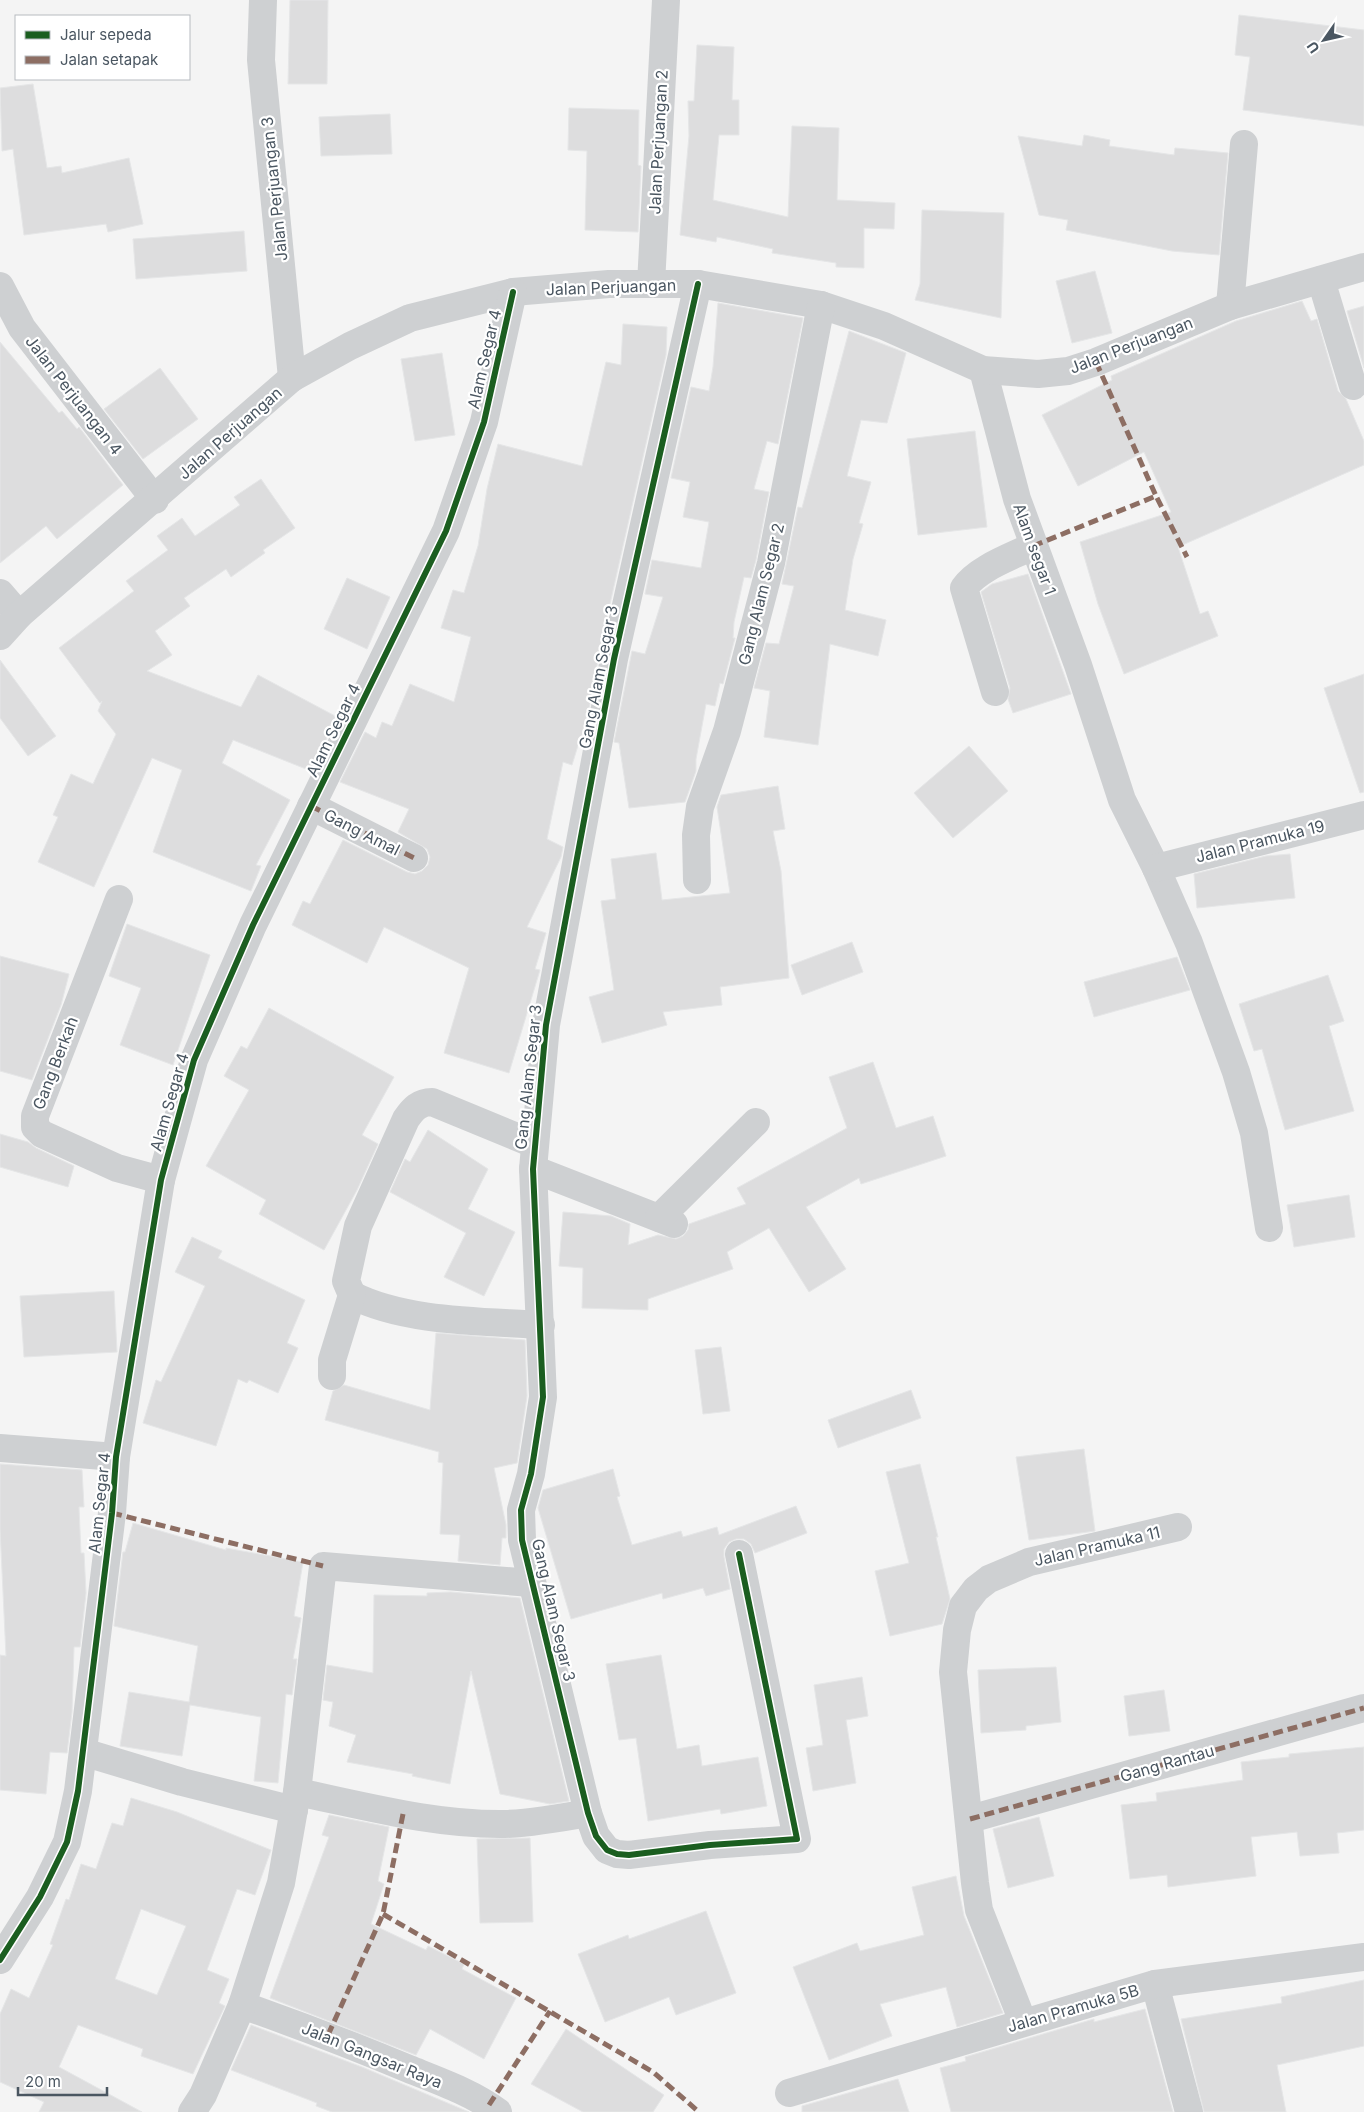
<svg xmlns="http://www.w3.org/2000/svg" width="1364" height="2112" font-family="Inter,sans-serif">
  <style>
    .building { fill: #ddddde; stroke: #e5e6e7; fill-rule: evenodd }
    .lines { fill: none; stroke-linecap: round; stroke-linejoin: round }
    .minor { stroke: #ced0d2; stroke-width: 28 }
    .quiet { stroke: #8d6e63; stroke-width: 5; stroke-dasharray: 10 5; stroke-linecap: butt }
    .cycleway-casing { stroke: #fff; stroke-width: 9 }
    .cycleway { stroke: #1b5e20; stroke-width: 6 }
    .labels { text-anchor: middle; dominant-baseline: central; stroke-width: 4.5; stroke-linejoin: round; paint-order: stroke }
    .street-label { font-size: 16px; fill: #4a5661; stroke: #fff }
  </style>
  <rect width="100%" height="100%" fill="#f4f4f4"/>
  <!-- building -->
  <g class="building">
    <path d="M 290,0 L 328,0 L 327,84 L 288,84 Z"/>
    <path d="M 1239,15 L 1364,30 L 1364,126 L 1243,110 L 1250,57 L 1235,55 Z"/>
    <path d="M 697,45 L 734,47 L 732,100 L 739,100 L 739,135 L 719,135 L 713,200 L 788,217 L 792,126 L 839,128 L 837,200 L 895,203 L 894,229 L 864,228 L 864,268 L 836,267 L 836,263 L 772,253 L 773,249 L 717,237 L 716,242 L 680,235 L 689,136 L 688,101 L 694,101 Z"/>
    <path d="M 33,84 L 47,168 L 61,166 L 62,173 L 129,158 L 143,224 L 108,232 L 106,224 L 24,235 L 13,149 L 2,151 L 0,88 Z"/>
    <path d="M 569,108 L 639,110 L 638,165 L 641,166 L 638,232 L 585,230 L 587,151 L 568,150 Z"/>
    <path d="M 390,114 L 392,154 L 321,156 L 319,117 Z"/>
    <path d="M 1084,135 L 1110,140 L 1109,146 L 1174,155 L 1175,148 L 1228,153 L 1219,255 L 1172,251 L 1066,230 L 1068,220 L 1039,215 L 1018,136 L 1082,146 Z"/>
    <path d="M 922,210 L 1004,213 L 1001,318 L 915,300 L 920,284 Z"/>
    <path d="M 244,231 L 247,271 L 136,279 L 133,239 Z"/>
    <path d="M 1095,271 L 1112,333 L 1072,343 L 1056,281 Z"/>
    <path d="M 1302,301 L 1311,321 L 1317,319 L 1338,391 L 1346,399 L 1364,441 L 1364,465 L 1178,547 L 1200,614 L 1208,611 L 1218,636 L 1124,674 L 1098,604 L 1080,542 L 1171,512 L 1144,452 L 1078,486 L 1042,415 L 1112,380 L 1111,376 L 1236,321 Z"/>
    <path d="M 718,303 L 803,318 L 778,444 L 767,441 L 754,489 L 769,492 L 756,560 L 751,578 L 744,577 L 734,622 L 733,638 L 735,638 L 723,684 L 720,683 L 715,706 L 706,704 L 696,759 L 696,771 L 685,802 L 629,808 L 619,743 L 614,742 L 632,651 L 645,654 L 663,597 L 645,594 L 652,560 L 701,568 L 709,522 L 683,517 L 690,482 L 671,478 L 691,387 L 709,391 L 713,367 Z"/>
    <path d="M 1364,306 L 1364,368 L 1347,311 Z"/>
    <path d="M 623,324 L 667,327 L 666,355 L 601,644 L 584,736 L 581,736 L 572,765 L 563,762 L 547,839 L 563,847 L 561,857 L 527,927 L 546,933 L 535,969 L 540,970 L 509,1073 L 444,1053 L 469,968 L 384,927 L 367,963 L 292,925 L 303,901 L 310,904 L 343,840 L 407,872 L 415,874 L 422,871 L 428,865 L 430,857 L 427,849 L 398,832 L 409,809 L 340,782 L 365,732 L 376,738 L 382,722 L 392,726 L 410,684 L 454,702 L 471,637 L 441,628 L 453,590 L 464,593 L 478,546 L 487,489 L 498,444 L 582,466 L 606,362 L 621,365 Z"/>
    <path d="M 849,331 L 906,353 L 887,423 L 861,420 L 847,476 L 871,482 L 859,523 L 863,524 L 853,559 L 845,610 L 886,620 L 878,656 L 830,644 L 818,745 L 764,737 L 770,691 L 754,688 L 766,643 L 779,644 L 794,586 L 782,584 L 798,507 L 802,508 Z"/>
    <path d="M 0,342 L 59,413 L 62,411 L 77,429 L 79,427 L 123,485 L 57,539 L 46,526 L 0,563 Z"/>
    <path d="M 442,353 L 455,435 L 415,441 L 401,359 Z"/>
    <path d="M 160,368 L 198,419 L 143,459 L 104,409 Z"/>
    <path d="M 975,431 L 987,527 L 918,535 L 907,439 Z"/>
    <path d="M 261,479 L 295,528 L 263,550 L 265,553 L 231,577 L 226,569 L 184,598 L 190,606 L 155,631 L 172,655 L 147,671 L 241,707 L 258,675 L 337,717 L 311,771 L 233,740 L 222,763 L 290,800 L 256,865 L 261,866 L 251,891 L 153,852 L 182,770 L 152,758 L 94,887 L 38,862 L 58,817 L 53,815 L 71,774 L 93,784 L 116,734 L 98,711 L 102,701 L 100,703 L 59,648 L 134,591 L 126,581 L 168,550 L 157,536 L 182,518 L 195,536 L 240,505 L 234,497 Z"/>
    <path d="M 1028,574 L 1071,694 L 1013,713 L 1008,699 L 1010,688 L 981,592 L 992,584 Z"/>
    <path d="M 347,578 L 390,597 L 367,649 L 324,629 Z"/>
    <path d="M 0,660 L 56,736 L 28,756 L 0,718 Z"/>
    <path d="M 1364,674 L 1364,792 L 1360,793 L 1324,688 Z"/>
    <path d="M 969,746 L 1008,791 L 953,838 L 914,793 Z"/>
    <path d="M 778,786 L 785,829 L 773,831 L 781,871 L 789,978 L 720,987 L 722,1005 L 663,1012 L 667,1025 L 602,1043 L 589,997 L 614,990 L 601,901 L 616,899 L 611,859 L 656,853 L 662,900 L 730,893 L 717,807 L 721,795 Z"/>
    <path d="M 1290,854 L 1295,898 L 1197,908 L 1194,874 L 1266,856 Z"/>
    <path d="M 127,924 L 210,955 L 173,1065 L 120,1045 L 141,988 L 109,976 Z"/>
    <path d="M 852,942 L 863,972 L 802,995 L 791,965 Z"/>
    <path d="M 0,956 L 69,974 L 61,1005 L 32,1080 L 0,1071 Z"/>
    <path d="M 1177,957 L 1190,990 L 1094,1017 L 1084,982 Z"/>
    <path d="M 1328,975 L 1344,1021 L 1329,1026 L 1354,1111 L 1285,1130 L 1262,1049 L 1254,1051 L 1239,1004 Z"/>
    <path d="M 269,1008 L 394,1077 L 362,1135 L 378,1144 L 357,1190 L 324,1250 L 259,1214 L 266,1200 L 206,1166 L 249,1090 L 224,1076 L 241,1046 L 247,1049 Z"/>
    <path d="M 873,1062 L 896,1128 L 933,1116 L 946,1156 L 861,1184 L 859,1178 L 806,1207 L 846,1269 L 809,1292 L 769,1228 L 727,1252 L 733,1269 L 648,1299 L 648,1310 L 582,1308 L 583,1268 L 559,1266 L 563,1212 L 611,1216 L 630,1224 L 628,1245 L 658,1235 L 676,1239 L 683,1236 L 688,1230 L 689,1224 L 746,1204 L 737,1188 L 847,1128 L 829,1077 Z"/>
    <path d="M 428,1130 L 488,1169 L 468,1209 L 515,1232 L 484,1296 L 444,1277 L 466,1233 L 390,1192 L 405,1159 L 410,1162 Z"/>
    <path d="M 0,1134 L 28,1142 L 36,1148 L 74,1166 L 68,1187 L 0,1167 Z"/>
    <path d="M 1349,1195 L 1355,1237 L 1294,1247 L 1287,1205 Z"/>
    <path d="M 192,1237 L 222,1251 L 218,1258 L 305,1300 L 287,1343 L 298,1348 L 278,1393 L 249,1380 L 247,1383 L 238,1379 L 216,1446 L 143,1423 L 156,1380 L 161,1382 L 205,1286 L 175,1272 Z"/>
    <path d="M 114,1291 L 117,1352 L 24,1357 L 20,1296 Z"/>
    <path d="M 436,1333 L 525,1340 L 527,1396 L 517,1463 L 494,1468 L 506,1525 L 506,1538 L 502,1538 L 500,1565 L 458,1561 L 460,1535 L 440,1534 L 443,1463 L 438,1462 L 439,1452 L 325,1420 L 333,1391 L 344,1385 L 430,1410 Z"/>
    <path d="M 721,1347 L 730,1411 L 703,1414 L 695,1350 Z"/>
    <path d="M 911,1390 L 921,1418 L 838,1448 L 828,1420 Z"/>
    <path d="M 1084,1449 L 1095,1531 L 1029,1540 L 1016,1457 Z"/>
    <path d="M 0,1464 L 82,1470 L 84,1507 L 79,1507 L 81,1553 L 84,1553 L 86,1593 L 80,1647 L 74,1647 L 72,1712 L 67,1753 L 50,1752 L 46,1794 L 0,1790 L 0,1655 L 6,1656 L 0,1529 Z"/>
    <path d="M 920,1464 L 938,1537 L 936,1537 L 950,1599 L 942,1624 L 890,1636 L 875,1571 L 909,1563 L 886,1472 Z"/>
    <path d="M 613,1469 L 620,1496 L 617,1497 L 632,1545 L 681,1531 L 683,1537 L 717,1527 L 719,1535 L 796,1506 L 807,1533 L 755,1553 L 751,1544 L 744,1539 L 736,1539 L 729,1542 L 724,1549 L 724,1557 L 730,1589 L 706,1596 L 703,1588 L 663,1599 L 662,1593 L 571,1619 L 538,1508 L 543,1490 Z"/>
    <path d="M 133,1523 L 226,1550 L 226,1548 L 303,1562 L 294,1616 L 301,1618 L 293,1659 L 297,1659 L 292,1695 L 286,1694 L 278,1783 L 254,1781 L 261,1717 L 190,1705 L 182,1756 L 120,1746 L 129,1692 L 189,1702 L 198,1646 L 114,1626 L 123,1552 L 125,1552 Z"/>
    <path d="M 451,1592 L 520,1598 L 569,1801 L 550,1804 L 500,1794 L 471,1671 L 450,1784 L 412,1776 L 413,1774 L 347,1762 L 356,1735 L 329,1726 L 333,1702 L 323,1700 L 327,1665 L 373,1673 L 374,1595 L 427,1596 L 427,1593 Z"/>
    <path d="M 661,1655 L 677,1749 L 699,1745 L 702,1766 L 758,1757 L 767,1806 L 721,1814 L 720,1809 L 648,1821 L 636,1738 L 619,1740 L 606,1664 Z"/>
    <path d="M 1056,1667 L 1061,1722 L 1026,1726 L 1026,1730 L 981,1733 L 978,1670 Z"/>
    <path d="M 862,1677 L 868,1716 L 846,1720 L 856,1783 L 813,1791 L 806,1748 L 823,1745 L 814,1685 Z"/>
    <path d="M 1164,1690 L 1170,1731 L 1129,1736 L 1124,1696 Z"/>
    <path d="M 1364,1747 L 1364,1830 L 1337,1833 L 1339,1853 L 1300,1856 L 1297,1832 L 1251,1837 L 1256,1876 L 1168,1887 L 1167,1875 L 1130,1879 L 1121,1805 L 1157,1801 L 1156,1793 L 1243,1780 L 1241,1762 L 1289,1757 L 1289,1754 Z"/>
    <path d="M 131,1798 L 177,1812 L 271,1850 L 255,1895 L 237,1889 L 207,1970 L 229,1979 L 219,2003 L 225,2006 L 193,2074 L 141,2056 L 143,2049 L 78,2025 L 59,2067 L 142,2112 L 39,2112 L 44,2102 L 0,2082 L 0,2014 L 11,1989 L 29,1998 L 53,1945 L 50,1944 L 66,1899 L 69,1900 L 81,1864 L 96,1869 L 112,1823 L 123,1826 ZM 141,1909 L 186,1926 L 157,1995 L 115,1979 Z"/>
    <path d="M 329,1815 L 389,1827 L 378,1881 L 384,1884 L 371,1924 L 426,1950 L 428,1946 L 464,1964 L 462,1969 L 516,1998 L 484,2059 L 430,2029 L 416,2055 L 270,1998 L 329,1837 L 322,1835 Z"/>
    <path d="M 1039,1817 L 1054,1876 L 1008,1888 L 993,1829 Z"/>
    <path d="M 530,1838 L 533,1922 L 480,1923 L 477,1839 Z"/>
    <path d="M 956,1876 L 964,1916 L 1003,2013 L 957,2027 L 946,1987 L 880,2004 L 892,2036 L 829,2060 L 793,1967 L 857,1943 L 860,1951 L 924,1935 L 912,1887 Z"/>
    <path d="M 706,1911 L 736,1993 L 676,2015 L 669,1997 L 605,2022 L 578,1954 L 628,1935 L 629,1939 Z"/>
    <path d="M 1364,1980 L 1364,2046 L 1277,2065 L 1286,2112 L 1204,2112 L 1181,2019 L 1282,2003 L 1281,1997 Z"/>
    <path d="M 1145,2009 L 1173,2112 L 951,2112 L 940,2068 L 966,2061 L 965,2057 L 1077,2024 L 1094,2019 L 1094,2022 Z"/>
    <path d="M 251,2025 L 362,2067 L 469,2112 L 332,2112 L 316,2106 L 317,2103 L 231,2070 Z"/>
    <path d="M 566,2029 L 664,2095 L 653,2112 L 583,2112 L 531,2084 Z"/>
    <path d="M 898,2079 L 909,2112 L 802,2112 L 802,2106 Z"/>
  </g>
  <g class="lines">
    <!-- minor -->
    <g class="minor">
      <path d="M 263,0 L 261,60 L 292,378"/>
      <path d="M 1321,280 L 1353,386"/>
      <path d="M 651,284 L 666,0"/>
      <path d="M 698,284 L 614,659 L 546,1025 L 533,1169 L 543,1397 L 531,1474 L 521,1510 L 522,1540 L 588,1813 L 596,1836 L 607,1850 L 617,1854 L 629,1855 L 710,1845 L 797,1839 L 739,1554"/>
      <path d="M 0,286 L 22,328 L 155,500"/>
      <path d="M 1230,306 L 1244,144"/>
      <path d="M 983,370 L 1017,499 L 1078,665 L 1122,800 L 1156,868 L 1189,943 L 1236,1072 L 1254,1133 L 1269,1228"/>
      <path d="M 0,593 L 19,615"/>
      <path d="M 0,636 L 19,615 L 292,378 L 350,346 L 410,318 L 513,292 L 609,284 L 698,284 L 821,305 L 884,326 L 983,370 L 1038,374 L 1068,371 L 1096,362 L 1230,306 L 1364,267"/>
      <path d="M 995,692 L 964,588 C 978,568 1011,557 1033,546"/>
      <path d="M 311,806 L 414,858"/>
      <path d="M 1156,868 L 1364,815"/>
      <path d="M 697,880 L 696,835 L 700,807 L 727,731 L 771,563 L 821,305"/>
      <path d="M 119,899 L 35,1116 L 35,1127 L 42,1134 L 117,1168 L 161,1180"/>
      <path d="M 533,1169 L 674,1224"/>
      <path d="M 659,1218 L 756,1122"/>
      <path d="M 352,1295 C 404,1322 482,1321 541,1325"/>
      <path d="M 332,1376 L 332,1360 L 352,1295 L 346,1281 L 358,1226 L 406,1119 C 413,1109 419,1102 432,1102 L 534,1144"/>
      <path d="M 0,1448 L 116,1457"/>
      <path d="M 83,1752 L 182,1782 L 294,1810"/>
      <path d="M 297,1792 C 365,1806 435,1825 505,1824 C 533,1823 561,1818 588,1813"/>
      <path d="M 970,1819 L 1364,1708"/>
      <path d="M 0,1960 L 40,1897 L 67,1842 L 78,1791 L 112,1513 L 116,1457 L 161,1180 L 194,1060 L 253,925 L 446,531 L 484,422 L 513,292"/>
      <path d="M 1155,1984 L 1189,2112"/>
      <path d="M 242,2005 C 299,2025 354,2046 409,2069 C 439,2081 473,2093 498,2112"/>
      <path d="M 1023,2022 L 979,1910 L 975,1883 L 953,1672 L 957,1630 L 963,1606 L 976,1589 L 989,1579 L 1029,1562 L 1178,1527"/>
      <path d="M 789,2093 L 1155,1984 L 1364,1957"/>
      <path d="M 192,2112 L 203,2095 L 242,2005 L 281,1883 L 297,1792 L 323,1566 L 531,1583"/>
    </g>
    <!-- quiet -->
    <g class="quiet">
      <path d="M 1096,362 L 1156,496"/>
      <path d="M 1033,546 L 1156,496 L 1187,557"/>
      <path d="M 311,806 L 414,858"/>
      <path d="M 112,1513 L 323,1566"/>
      <path d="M 970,1819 L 1364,1708"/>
      <path d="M 383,1914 L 653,2072 L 699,2112"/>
      <path d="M 328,2035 L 383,1914 L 403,1814"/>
      <path d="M 489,2105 L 550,2011"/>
    </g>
    <defs>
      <g id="cycleway">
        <path d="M 698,284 L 614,659 L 546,1025 L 533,1169 L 543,1397 L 531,1474 L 521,1510 L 522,1540 L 588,1813 L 596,1836 L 607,1850 L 617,1854 L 629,1855 L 710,1845 L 797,1839 L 739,1554"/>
        <path d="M 0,1960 L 40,1897 L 67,1842 L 78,1791 L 112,1513 L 116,1457 L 161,1180 L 194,1060 L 253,925 L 446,531 L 484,422 L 513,292"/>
      </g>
    </defs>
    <!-- cycleway casing -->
    <use href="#cycleway" class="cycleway-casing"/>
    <!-- cycleway -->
    <use href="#cycleway" class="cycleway"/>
  </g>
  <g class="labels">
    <!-- street labels -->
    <g class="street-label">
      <text transform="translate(658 142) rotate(-87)">Jalan Perjuangan 2</text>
      <text transform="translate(274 189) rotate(-96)">Jalan Perjuangan 3</text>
      <text transform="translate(611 287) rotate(-2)">Jalan Perjuangan</text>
      <text transform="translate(1131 345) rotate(-21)">Jalan Perjuangan</text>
      <text transform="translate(484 359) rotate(-77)">Alam Segar 4</text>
      <text transform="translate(74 395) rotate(52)">Jalan Perjuangan 4</text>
      <text transform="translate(230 433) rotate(-41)">Jalan Perjuangan</text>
      <text transform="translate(1035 549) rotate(70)">Alam segar 1</text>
      <text transform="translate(761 594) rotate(-76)">Gang Alam Segar 2</text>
      <text transform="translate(598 677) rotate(-79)">Gang Alam Segar 3</text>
      <text transform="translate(333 730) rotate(-64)">Alam Segar 4</text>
      <text transform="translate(362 832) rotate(27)">Gang Amal</text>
      <text transform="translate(1260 841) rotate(-14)">Jalan Pramuka 19</text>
      <text transform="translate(55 1063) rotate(-69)">Gang Berkah</text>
      <text transform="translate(528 1077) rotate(-84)">Gang Alam Segar 3</text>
      <text transform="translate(169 1102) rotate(-74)">Alam Segar 4</text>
      <text transform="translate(99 1503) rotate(-84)">Alam Segar 4</text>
      <text transform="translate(1097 1546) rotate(-13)">Jalan Pramuka 11</text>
      <text transform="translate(554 1610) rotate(77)">Gang Alam Segar 3</text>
      <text transform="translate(1167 1763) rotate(-16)">Gang Rantau</text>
      <text transform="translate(1073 2008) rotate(-16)">Jalan Pramuka 5B</text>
      <text transform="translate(372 2055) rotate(22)">Jalan Gangsar Raya</text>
    </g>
  </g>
  <!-- legend -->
  <rect x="15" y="15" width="175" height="65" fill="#ffffff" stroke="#b7bbc0"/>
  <rect x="25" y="31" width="25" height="8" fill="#1b5e20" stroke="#b7bbc0"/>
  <text x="60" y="40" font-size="15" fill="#4a5661">Jalur sepeda</text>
  <rect x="25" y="56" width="25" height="8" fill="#8d6e63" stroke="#b7bbc0"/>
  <text x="60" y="65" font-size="15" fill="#4a5661">Jalan setapak</text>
  <!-- north arrow -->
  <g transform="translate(1324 40) rotate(236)" stroke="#ffffff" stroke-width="4" paint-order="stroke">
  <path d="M0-4L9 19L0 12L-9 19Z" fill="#4a5661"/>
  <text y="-8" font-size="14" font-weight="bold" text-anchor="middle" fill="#4a5661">U</text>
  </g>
  <!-- scale -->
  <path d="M18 2087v8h89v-8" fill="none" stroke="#4a5661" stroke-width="2.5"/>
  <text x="25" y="2087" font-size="15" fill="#4a5661" stroke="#ffffff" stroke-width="4" paint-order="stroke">20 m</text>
</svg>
